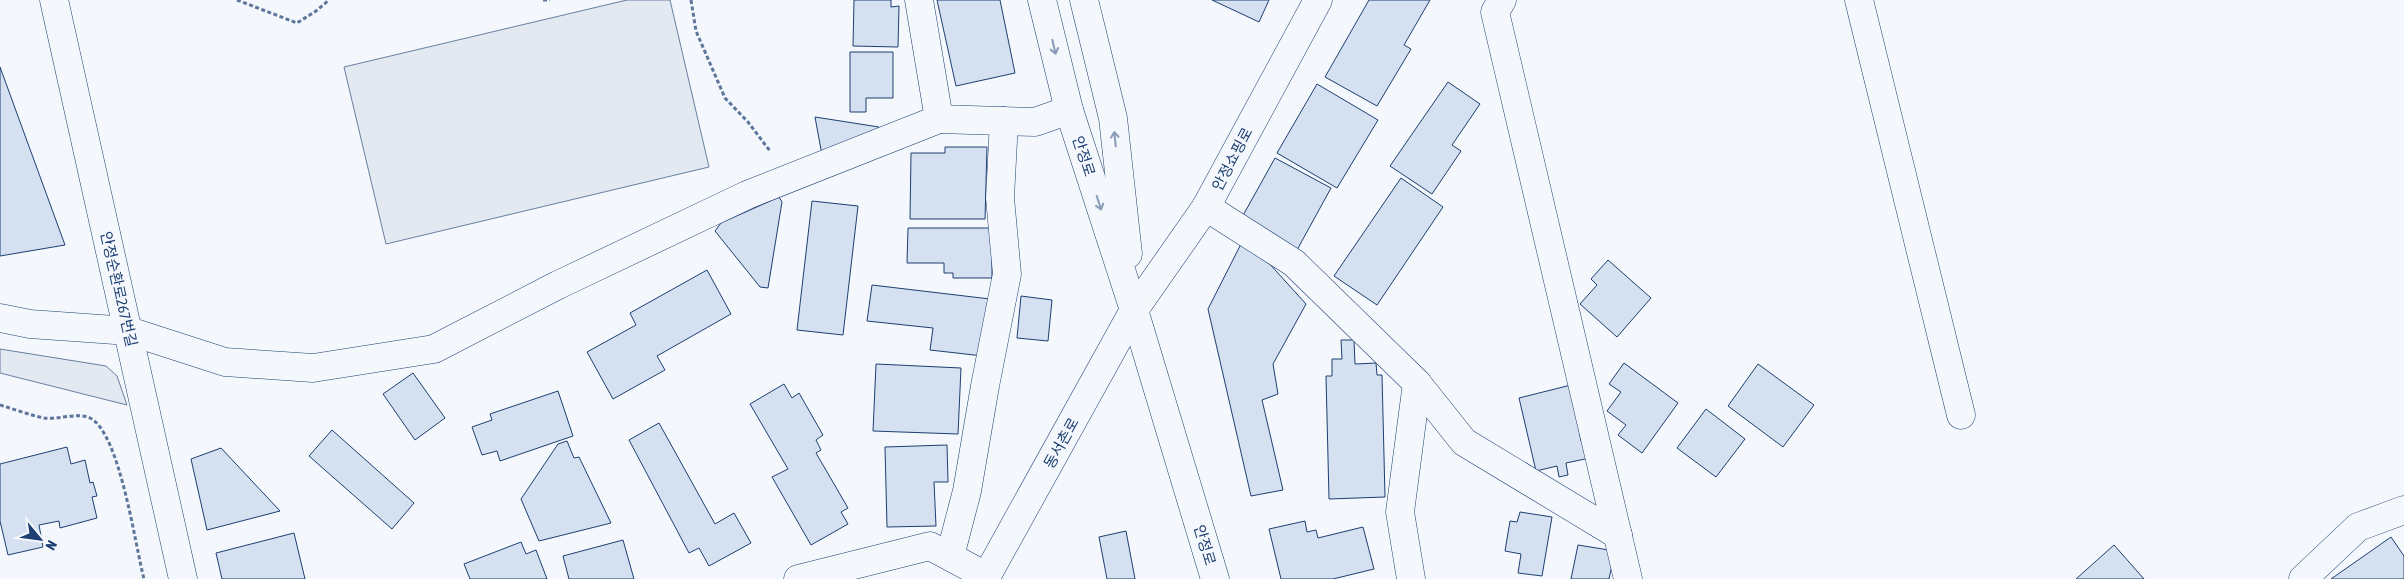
<svg xmlns="http://www.w3.org/2000/svg" width="2404" height="579" font-family="'Asap Condensed','Noto Sans KR',sans-serif">
  <style>
    .green { fill: #e3e9f0; stroke: #687fa3 }
    .building { fill: #d5e0f0; stroke: #1d3f73 }
    .lines { fill: none; stroke-linecap: round; stroke-linejoin: round }
    .minor-casing { stroke: #1d3f73; stroke-width: 29 }
    .major-casing { stroke: #1d3f73; stroke-width: 29 }
    .path { stroke: #5e769c; stroke-width: 3; stroke-dasharray: 4 2.5; stroke-linecap: butt }
    .minor { stroke: #f4f7fb; stroke-width: 28 }
    .major { stroke: #f4f7fb; stroke-width: 28 }
    .oneway { stroke: #889bb7 }
    .labels { text-anchor: middle; dominant-baseline: central; stroke-width: 4; stroke-linejoin: round; paint-order: stroke }
    .street-label { font-size: 15px; fill: #1d3f73; stroke: #f4f7fb }
  </style>
  <rect width="100%" height="100%" fill="#f4f7fb"/>
  <!-- green -->
  <g class="green">
    <path d="M 627,0 L 670,0 L 709,167 L 386,244 L 344,67 Z"/>
    <path d="M 0,349 L 106,366 L 117,376 L 127,405 L 0,373 Z"/>
  </g>
  <!-- building -->
  <g class="building">
    <path d="M 854,0 L 891,0 L 891,7 L 899,6 L 898,47 L 853,46 Z"/>
    <path d="M 937,0 L 1000,0 L 1015,73 L 956,86 Z"/>
    <path d="M 1212,0 L 1269,0 L 1259,22 Z"/>
    <path d="M 1369,0 L 1430,0 L 1404,45 L 1411,49 L 1377,106 L 1325,77 Z"/>
    <path d="M 850,52 L 893,52 L 893,98 L 866,98 L 866,112 L 850,112 Z"/>
    <path d="M 0,67 L 65,245 L 0,256 Z"/>
    <path d="M 1448,82 L 1480,104 L 1452,145 L 1461,151 L 1432,194 L 1390,166 Z"/>
    <path d="M 1317,84 L 1378,120 L 1337,188 L 1277,153 Z"/>
    <path d="M 815,117 L 879,127 L 881,138 L 822,155 Z"/>
    <path d="M 945,147 L 987,147 L 985,219 L 910,219 L 911,153 L 945,153 Z"/>
    <path d="M 1275,158 L 1331,188 L 1297,250 L 1241,219 Z"/>
    <path d="M 1401,178 L 1443,207 L 1377,305 L 1334,276 Z"/>
    <path d="M 779,197 L 782,202 L 768,288 L 760,287 L 715,231 L 721,223 Z"/>
    <path d="M 812,201 L 858,206 L 843,335 L 797,330 Z"/>
    <path d="M 908,228 L 992,228 L 992,278 L 953,278 L 953,273 L 944,273 L 944,263 L 907,263 Z"/>
    <path d="M 1241,244 L 1267,261 L 1306,304 L 1273,364 L 1278,394 L 1262,400 L 1283,490 L 1251,496 L 1208,309 Z"/>
    <path d="M 1608,260 L 1651,298 L 1617,337 L 1580,304 L 1597,285 L 1591,279 Z"/>
    <path d="M 707,270 L 731,314 L 657,356 L 665,370 L 613,399 L 587,352 L 636,325 L 630,313 Z"/>
    <path d="M 872,285 L 990,299 L 983,356 L 930,350 L 933,328 L 867,321 Z"/>
    <path d="M 1021,296 L 1052,300 L 1048,341 L 1017,338 Z"/>
    <path d="M 1341,340 L 1354,340 L 1355,364 L 1376,363 L 1377,375 L 1382,375 L 1385,497 L 1329,499 L 1326,376 L 1332,376 L 1332,359 L 1342,359 Z"/>
    <path d="M 1624,363 L 1678,403 L 1642,453 L 1618,435 L 1626,425 L 1607,411 L 1621,392 L 1609,384 Z"/>
    <path d="M 876,364 L 961,368 L 958,434 L 873,431 Z"/>
    <path d="M 1758,364 L 1814,405 L 1783,447 L 1728,406 Z"/>
    <path d="M 413,373 L 445,418 L 415,440 L 383,394 Z"/>
    <path d="M 784,384 L 792,398 L 799,393 L 823,435 L 816,440 L 821,450 L 816,453 L 848,508 L 841,512 L 848,524 L 811,545 L 772,477 L 788,469 L 750,404 Z"/>
    <path d="M 1571,385 L 1581,441 L 1586,440 L 1590,458 L 1566,463 L 1568,475 L 1559,477 L 1557,466 L 1536,471 L 1519,398 Z"/>
    <path d="M 558,391 L 573,436 L 500,461 L 497,451 L 482,455 L 472,427 L 492,420 L 490,414 Z"/>
    <path d="M 1706,409 L 1745,439 L 1716,477 L 1677,448 Z"/>
    <path d="M 659,423 L 715,524 L 734,513 L 751,543 L 709,566 L 699,548 L 689,553 L 629,440 Z"/>
    <path d="M 332,430 L 414,503 L 392,529 L 309,456 Z"/>
    <path d="M 567,441 L 574,458 L 579,457 L 611,523 L 539,541 L 521,499 L 558,444 Z"/>
    <path d="M 947,445 L 948,482 L 934,482 L 936,526 L 887,527 L 885,447 Z"/>
    <path d="M 67,447 L 71,464 L 85,460 L 90,483 L 93,482 L 97,496 L 92,497 L 97,518 L 60,528 L 59,521 L 39,525 L 43,547 L 8,555 L 0,521 L 0,464 Z"/>
    <path d="M 221,448 L 280,511 L 207,530 L 191,459 Z"/>
    <path d="M 1520,512 L 1552,517 L 1542,576 L 1518,573 L 1521,554 L 1505,551 L 1510,521 L 1517,522 Z"/>
    <path d="M 1305,521 L 1307,532 L 1316,530 L 1318,538 L 1363,527 L 1374,569 L 1333,579 L 1281,579 L 1269,529 Z"/>
    <path d="M 1126,531 L 1135,579 L 1107,579 L 1099,537 Z"/>
    <path d="M 294,533 L 305,579 L 222,579 L 216,553 Z"/>
    <path d="M 2391,537 L 2404,556 L 2404,579 L 2331,579 Z"/>
    <path d="M 623,540 L 634,579 L 569,579 L 563,556 Z"/>
    <path d="M 521,542 L 526,554 L 536,550 L 547,579 L 470,579 L 464,564 Z"/>
    <path d="M 1578,545 L 1615,551 L 1609,579 L 1571,579 Z"/>
    <path d="M 2114,545 L 2144,579 L 2076,579 Z"/>
  </g>
  <g class="lines">
    <defs>
      <g id="minor">
        <path d="M 54,0 L 183,579"/>
        <path d="M 919,0 L 939,119 L 1035,122 L 1069,110"/>
        <path d="M 1502,0 L 1495,12 L 1628,579"/>
        <path d="M 1859,0 L 1961,415"/>
        <path d="M 1206,207 L 1294,263 L 1417,383 L 1400,512 L 1411,579"/>
        <path d="M 0,318 L 30,324 L 129,331 L 225,362 L 313,368 L 434,349 L 558,285 L 747,195 L 939,119"/>
        <path d="M 1417,383 L 1464,442 L 1618,535"/>
        <path d="M 950,556 L 967,491 L 985,386 L 1007,274 L 1000,198 L 1004,121"/>
        <path d="M 798,579 L 930,546 L 986,576"/>
        <path d="M 985,579 L 1134,310 L 1206,207 L 1318,0"/>
        <path d="M 2303,579 L 2358,527 L 2404,510"/>
      </g>
      <g id="major">
        <path d="M 1042,0 L 1069,110 L 1134,310 L 1215,579"/>
        <path d="M 1084,0 L 1113,118 L 1128,254"/>
      </g>
    </defs>
    <!-- minor casing -->
    <use href="#minor" class="minor-casing"/>
    <!-- major casing -->
    <use href="#major" class="major-casing"/>
    <!-- path -->
    <g class="path">
      <path d="M 237,0 L 297,23 L 316,11 L 329,0"/>
      <path d="M 543,0 L 550,0"/>
      <path d="M 691,0 L 696,31 L 725,98 L 748,122 L 770,151"/>
      <path d="M 0,405 C 14,409 29,415 44,418 C 58,420 77,412 90,418 C 120,433 135,545 144,579"/>
    </g>
    <!-- minor -->
    <use href="#minor" class="minor"/>
    <!-- major -->
    <use href="#major" class="major"/>
  </g>
  <!-- one-way arrows -->
  <defs><path id="oneway-shaft" d="M-6 0H5M1.5-3L5.5 0L1.5 3" fill="none" stroke-width="1.6" stroke-linecap="round" stroke-linejoin="round" transform="scale(1.25)"/></defs>
  <g class="oneway">
    <use href="#oneway-shaft" transform="translate(1054 47) rotate(77)"/>
    <use href="#oneway-shaft" transform="translate(1115 139) rotate(-96)"/>
    <use href="#oneway-shaft" transform="translate(1099 203) rotate(72)"/>
  </g>
  <g class="labels">
    <!-- street labels -->
    <g class="street-label">
      <text transform="translate(1084 156) rotate(72)">안정로</text>
      <text transform="translate(1232 159) rotate(-62)">안정쇼핑로</text>
      <text transform="translate(119 289) rotate(77)">안정순환로267번길</text>
      <text transform="translate(1061 443) rotate(-61)">동서촌로</text>
      <text transform="translate(1205 545) rotate(73)">안정로</text>
    </g>
  </g>
  <!-- north arrow -->
  <g transform="translate(40 539) rotate(119)" stroke="#f4f7fb" stroke-width="4" paint-order="stroke">
  <path d="M0-4L9 19L0 12L-9 19Z" fill="#1d3f73"/>
  <text y="-8" font-size="14" font-weight="bold" text-anchor="middle" fill="#1d3f73">N</text>
  </g>
</svg>
